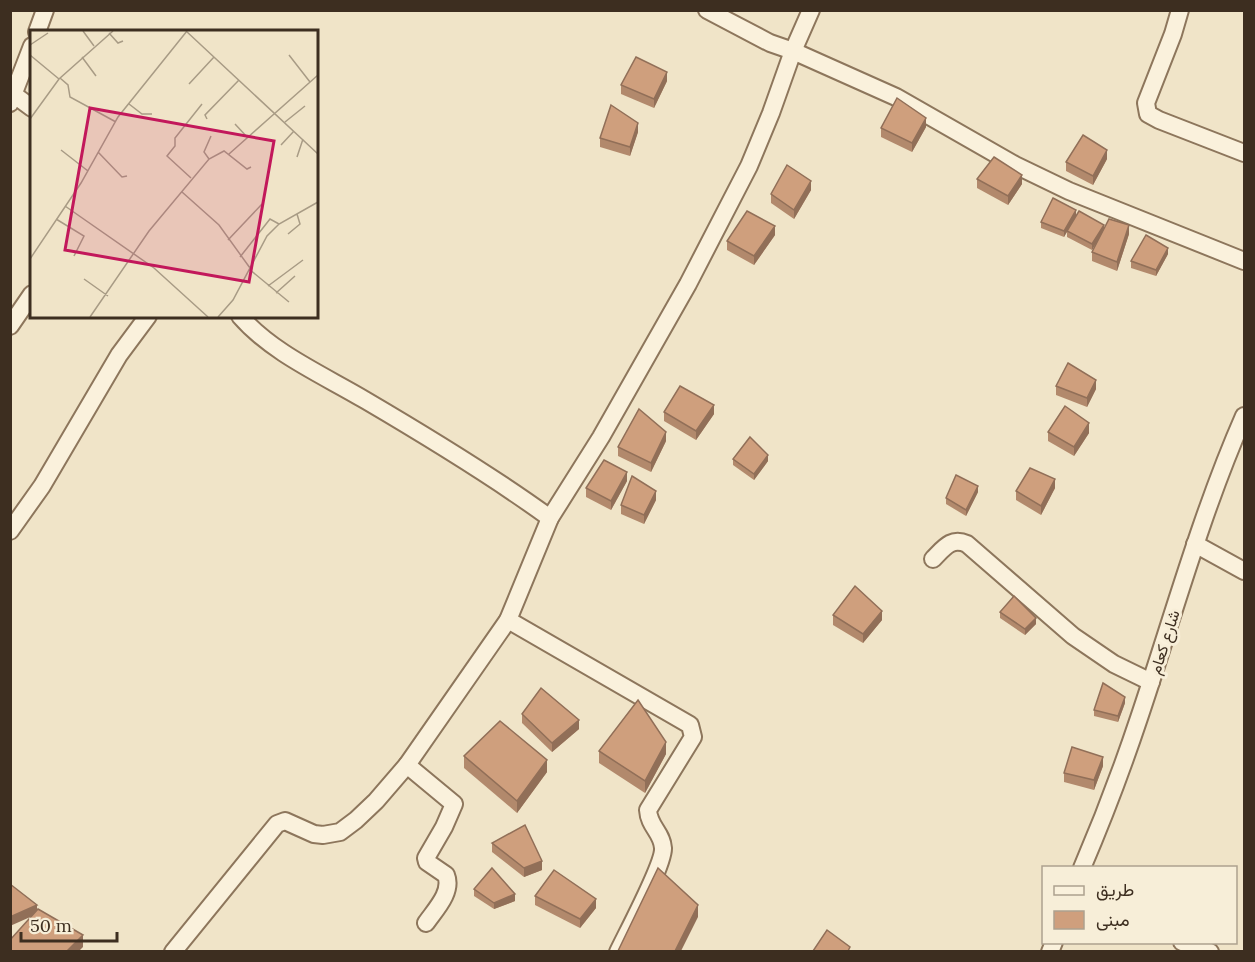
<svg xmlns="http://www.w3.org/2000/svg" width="1255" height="962" font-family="Lora,Vazirmatn,serif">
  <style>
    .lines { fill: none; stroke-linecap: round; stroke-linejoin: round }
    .minor-casing { stroke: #8d765c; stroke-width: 20 }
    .minor { stroke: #faf1dc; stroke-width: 16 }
    .wall { fill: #b2896c }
    .shaded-wall { fill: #916f58 }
    .building { fill: #cf9f7d; stroke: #916f58; stroke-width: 1.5 }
    .labels { text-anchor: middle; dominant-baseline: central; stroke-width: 6; stroke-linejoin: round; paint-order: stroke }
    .street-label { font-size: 16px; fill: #3d2e20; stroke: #f7eed8 }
    .inset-road { fill: none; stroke: #a89b85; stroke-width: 1.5 }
    .view { fill: #c2185b; fill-opacity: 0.15; stroke: #c2185b; stroke-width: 3 }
    .inset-edge { fill: none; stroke: #3d2e20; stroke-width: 3 }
  </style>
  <rect width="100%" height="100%" fill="#f0e4c8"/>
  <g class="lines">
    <defs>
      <g id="minor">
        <path d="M 707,10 L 770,43 L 793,51 L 896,97 L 1015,165 L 1069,191 L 1244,261"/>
        <path d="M 1180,10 L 1173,34 L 1146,103 L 1148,114 L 1159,120 L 1244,153"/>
        <path d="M 37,32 L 45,10"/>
        <path d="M 13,94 L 32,108"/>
        <path d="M 10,103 L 32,46"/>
        <path d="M 240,316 C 272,353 323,375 365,400 C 428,437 491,475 550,518"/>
        <path d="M 10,326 L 32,294"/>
        <path d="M 10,531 L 42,486 L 119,355 L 148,316"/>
        <path d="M 1195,544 L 1244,571"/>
        <path d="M 933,559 C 944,548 951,537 967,544 L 1073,636 L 1114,664 L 1151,682"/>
        <path d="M 508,620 L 690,725 L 693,737 L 648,810 C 649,827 662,832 663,848 C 664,864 627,933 618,952"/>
        <path d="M 407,765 L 454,804 L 444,827 L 426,858 L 427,862 L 446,875 C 453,892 435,910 426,923"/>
        <path d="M 1082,868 C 1103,819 1122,769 1139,718 C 1173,617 1201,514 1244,416"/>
        <path d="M 1182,942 L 1210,952"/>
        <path d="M 173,952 L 277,824 L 285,821 L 314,834 L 323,835 L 340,832 L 356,820 L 376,801 L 407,765 L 508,620 L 550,518 L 601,437 L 688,284 L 749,166 L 771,113 L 793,51 L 811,10"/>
        <path d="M 1050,952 L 1054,942"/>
      </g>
    </defs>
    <!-- minor casing -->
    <use href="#minor" class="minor-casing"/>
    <!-- minor -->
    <use href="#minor" class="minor"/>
  </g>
  <!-- wall -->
  <g class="wall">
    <path d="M 667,81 L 654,108 L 621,94 L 621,85 Z"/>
    <path d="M 926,127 L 912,152 L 881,137 L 881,128 Z"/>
    <path d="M 638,132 L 630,156 L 600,147 L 600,138 Z"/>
    <path d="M 1107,159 L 1093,185 L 1066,171 L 1066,162 Z"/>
    <path d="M 977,179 L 1022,184 L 1008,205 L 977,188 Z"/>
    <path d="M 811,190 L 794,219 L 771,203 L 771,194 Z"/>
    <path d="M 1076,216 L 1064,237 L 1041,228 L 1041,222 Z"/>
    <path d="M 1104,228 L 1129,234 L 1117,271 L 1092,261 L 1092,252 L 1098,240 L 1092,250 L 1067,237 L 1067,231 Z"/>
    <path d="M 775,235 L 754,265 L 727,250 L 727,241 Z"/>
    <path d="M 1168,254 L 1156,276 L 1131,268 L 1131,261 Z"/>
    <path d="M 1056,386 L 1096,389 L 1087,407 L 1056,395 Z"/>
    <path d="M 664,412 L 714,414 L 696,440 L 664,421 Z"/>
    <path d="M 1048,432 L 1089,433 L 1074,456 L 1048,441 Z"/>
    <path d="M 666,441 L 651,472 L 618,456 L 618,447 Z"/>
    <path d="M 733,459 L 768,461 L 754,480 L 733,465 Z"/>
    <path d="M 627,481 L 611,510 L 586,497 L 586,488 Z"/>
    <path d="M 1055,488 L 1041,515 L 1016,500 L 1016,491 Z"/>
    <path d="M 978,492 L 966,516 L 946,504 L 946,498 Z"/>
    <path d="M 656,500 L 644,524 L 621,514 L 621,505 Z"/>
    <path d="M 1000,612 L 1036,624 L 1025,635 L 1000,618 Z"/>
    <path d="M 833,615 L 882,620 L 863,643 L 833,625 Z"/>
    <path d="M 1125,703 L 1118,722 L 1094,716 L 1094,710 Z"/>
    <path d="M 522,714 L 579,729 L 552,752 L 522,723 Z"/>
    <path d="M 599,751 L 666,754 L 645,793 L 599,763 Z"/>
    <path d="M 464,756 L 547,772 L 517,813 L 464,768 Z"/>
    <path d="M 1103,766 L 1094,790 L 1064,782 L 1064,773 Z"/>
    <path d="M 492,843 L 542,870 L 524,877 L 492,852 Z"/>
    <path d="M 474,889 L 515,901 L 494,909 L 474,896 Z"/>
    <path d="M 535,896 L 596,908 L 580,928 L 535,905 Z"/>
  </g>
  <!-- shaded-wall -->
  <g class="shaded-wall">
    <path d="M 667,72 L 667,81 L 654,108 L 654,99 Z"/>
    <path d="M 926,118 L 926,127 L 912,152 L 912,143 Z"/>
    <path d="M 638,123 L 638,132 L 630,156 L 630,147 Z"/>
    <path d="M 1107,150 L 1107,159 L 1093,185 L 1093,176 Z"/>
    <path d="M 1022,175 L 1022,184 L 1008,205 L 1008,196 Z"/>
    <path d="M 811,181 L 811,190 L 794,219 L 794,210 Z"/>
    <path d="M 1076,210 L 1076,216 L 1064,237 L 1064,231 Z"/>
    <path d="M 1104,225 L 1104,231 L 1092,250 L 1092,244 Z"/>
    <path d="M 1129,225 L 1129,234 L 1117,271 L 1117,262 Z"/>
    <path d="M 775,226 L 775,235 L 754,265 L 754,256 Z"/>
    <path d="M 1168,248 L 1168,254 L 1156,276 L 1156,270 Z"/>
    <path d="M 1096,380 L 1096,389 L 1087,407 L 1087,398 Z"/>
    <path d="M 714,405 L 714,414 L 696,440 L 696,431 Z"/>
    <path d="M 1089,423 L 1089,433 L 1074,456 L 1074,447 Z"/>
    <path d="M 666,432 L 666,441 L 651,472 L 651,463 Z"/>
    <path d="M 768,455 L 768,461 L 754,480 L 754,474 Z"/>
    <path d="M 627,472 L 627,481 L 611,510 L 611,501 Z"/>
    <path d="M 1055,479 L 1055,488 L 1041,515 L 1041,506 Z"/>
    <path d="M 978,486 L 978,492 L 966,516 L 966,510 Z"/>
    <path d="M 656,491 L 656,500 L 644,524 L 644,515 Z"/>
    <path d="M 882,611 L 882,620 L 863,643 L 863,634 Z"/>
    <path d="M 1036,618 L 1036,624 L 1025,635 L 1025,629 Z"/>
    <path d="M 1125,697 L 1125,703 L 1118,722 L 1118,716 Z"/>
    <path d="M 579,720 L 579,729 L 552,752 L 552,743 Z"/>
    <path d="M 666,742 L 666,754 L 645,793 L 645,781 Z"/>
    <path d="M 1103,757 L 1103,766 L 1094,790 L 1094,780 Z"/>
    <path d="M 547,760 L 547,772 L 517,813 L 517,801 Z"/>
    <path d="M 542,861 L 542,870 L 524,877 L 524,868 Z"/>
    <path d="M 515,894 L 515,901 L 494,909 L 494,903 Z"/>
    <path d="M 596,899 L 596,908 L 580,928 L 580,919 Z"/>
    <path d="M 37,905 L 37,914 L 10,926 L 10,917 Z"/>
    <path d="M 698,905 L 698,917 L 681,951 L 675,951 Z"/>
    <path d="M 83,935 L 83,947 L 79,951 L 67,951 Z"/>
  </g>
  <!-- building -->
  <g class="building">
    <path d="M 636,57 L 667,72 L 654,99 L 621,85 Z"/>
    <path d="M 897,98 L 926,118 L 912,143 L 881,128 Z"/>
    <path d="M 611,105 L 638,123 L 630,147 L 600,138 Z"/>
    <path d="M 1083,135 L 1107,150 L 1093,176 L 1066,162 Z"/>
    <path d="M 994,157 L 1022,175 L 1008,196 L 977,179 Z"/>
    <path d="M 787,165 L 811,181 L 794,210 L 771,194 Z"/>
    <path d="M 1053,198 L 1076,210 L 1064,231 L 1041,222 Z"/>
    <path d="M 747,211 L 775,226 L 754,256 L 727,241 Z"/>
    <path d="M 1079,211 L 1104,225 L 1092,244 L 1067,231 Z"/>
    <path d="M 1109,219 L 1129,225 L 1117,262 L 1092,252 Z"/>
    <path d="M 1146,235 L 1168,248 L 1156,270 L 1131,261 Z"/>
    <path d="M 1068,363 L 1096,380 L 1087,398 L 1056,386 Z"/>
    <path d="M 680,386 L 714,405 L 696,431 L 664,412 Z"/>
    <path d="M 1065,406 L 1089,423 L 1074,447 L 1048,432 Z"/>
    <path d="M 639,409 L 666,432 L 651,463 L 618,447 Z"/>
    <path d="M 750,437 L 768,455 L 754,474 L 733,459 Z"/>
    <path d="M 604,460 L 627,472 L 611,501 L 586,488 Z"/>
    <path d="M 1030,468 L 1055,479 L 1041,506 L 1016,491 Z"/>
    <path d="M 956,475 L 978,486 L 966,510 L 946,498 Z"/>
    <path d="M 632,476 L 656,491 L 644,515 L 621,505 Z"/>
    <path d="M 855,586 L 882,611 L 863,634 L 833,615 Z"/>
    <path d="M 1014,596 L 1036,618 L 1025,629 L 1000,612 Z"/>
    <path d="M 1103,683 L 1125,697 L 1118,716 L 1094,710 Z"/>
    <path d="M 541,688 L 579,720 L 552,743 L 522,714 Z"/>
    <path d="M 638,700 L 666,742 L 645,781 L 599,751 Z"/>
    <path d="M 500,721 L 547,760 L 517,801 L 464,756 Z"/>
    <path d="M 1072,747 L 1103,757 L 1094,780 L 1064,773 Z"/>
    <path d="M 525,825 L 542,861 L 524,868 L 492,843 Z"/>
    <path d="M 492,868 L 515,894 L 494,903 L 474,889 Z"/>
    <path d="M 658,868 L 698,905 L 675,951 L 618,951 Z"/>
    <path d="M 554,870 L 596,899 L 580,919 L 535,896 Z"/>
    <path d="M 10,884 L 37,905 L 10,917 Z"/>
    <path d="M 38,909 L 83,935 L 67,951 L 10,951 L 10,940 Z"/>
    <path d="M 827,930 L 850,947 L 848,951 L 813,951 Z"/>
  </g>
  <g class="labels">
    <!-- street labels -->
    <g class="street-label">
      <text transform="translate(1164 642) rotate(-72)">شارع كعام</text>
    </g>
  </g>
  <!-- overview -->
  <g transform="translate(30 30)">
    <rect width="288" height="288" fill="#f0e4c8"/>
    <path class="inset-road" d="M 53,1 L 64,16M 156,1 L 288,124M 79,3 L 88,13 L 93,11M 0,15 L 18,3M 0,25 L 29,49M 259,25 L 280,52M 52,27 L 66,46M 30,48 L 38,55 L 40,67 L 86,92M 159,54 L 184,27M 99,74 L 112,84 L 122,84M 0,89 L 29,49 L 83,1M 177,89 L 175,85 L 209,50M 255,92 L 275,76M 205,94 L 218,108M 251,115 L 264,101M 31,120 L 58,141M 68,122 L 92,147 L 97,146M 199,124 L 288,45M 267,127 L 273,109M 179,129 L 174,122 L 181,106M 161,148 L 137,126 L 145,116 L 145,108 L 172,74M 152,162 L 189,195 L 220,238M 35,176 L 124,238 L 178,287M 26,189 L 54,206 L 44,226M 258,204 L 270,194 L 267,184M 198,210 L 232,174M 210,227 L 240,189 L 249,194M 0,229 L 51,153 L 88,87 L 157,1M 219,239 L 259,272M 54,249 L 78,266M 238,256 L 273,230M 246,263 L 265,246M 60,287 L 119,201 L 179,129 L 194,121 L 217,139 L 221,137M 188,287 L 203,270 L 237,206 L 249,194 L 288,172"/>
    <path class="view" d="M 60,78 L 244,111 L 219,252 L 35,220 Z"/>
    <rect width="288" height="288" class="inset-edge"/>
  </g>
  <!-- border -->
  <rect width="1255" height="962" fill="none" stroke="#3d2e20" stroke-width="24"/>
  <!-- legend -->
  <rect x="1042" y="866" width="195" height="78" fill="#f7eed8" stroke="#ada18e" stroke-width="1.5"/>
  <rect x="1054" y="886" width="30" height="9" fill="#faf1dc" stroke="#ada18e" stroke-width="1.5"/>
  <text x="1096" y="896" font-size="18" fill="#3d2e20">طريق</text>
  <rect x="1054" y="911" width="30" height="18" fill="#cf9f7d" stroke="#ada18e" stroke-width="1.5"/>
  <text x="1096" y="926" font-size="18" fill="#3d2e20">مبنى</text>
  <!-- scale -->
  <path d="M21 932v9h96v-9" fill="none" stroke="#3d2e20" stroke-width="3"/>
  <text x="30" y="932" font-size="18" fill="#3d2e20" stroke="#f7eed8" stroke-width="4.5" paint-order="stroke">50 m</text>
</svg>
